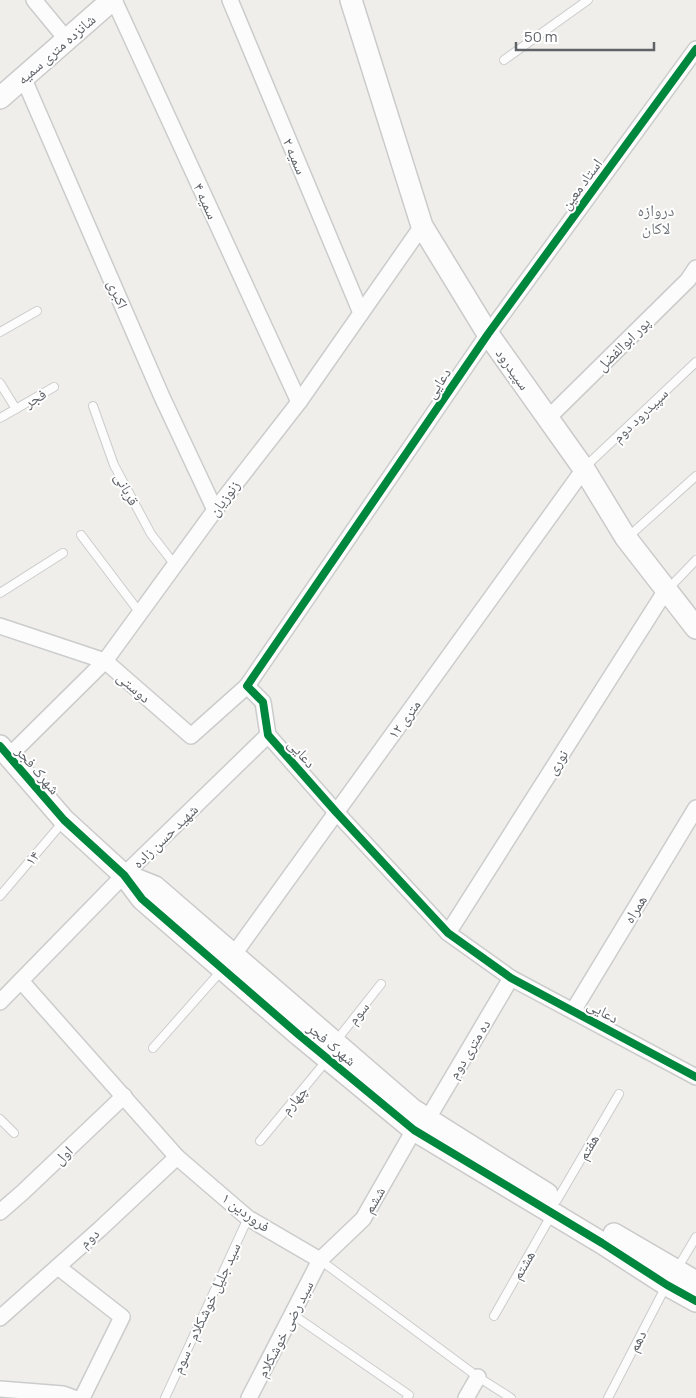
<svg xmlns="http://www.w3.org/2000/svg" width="696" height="1398" font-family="Manrope,'Noto Naskh Arabic',sans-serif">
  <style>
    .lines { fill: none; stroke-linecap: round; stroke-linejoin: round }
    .lane-casing { stroke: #cbcccc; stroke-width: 10 }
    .street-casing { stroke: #cbcccc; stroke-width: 18 }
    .secondary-casing { stroke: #cacacb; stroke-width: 24 }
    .lane { stroke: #fdfcfc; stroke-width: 8 }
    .street { stroke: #fdfcfc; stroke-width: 15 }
    .secondary { stroke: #fdfcfc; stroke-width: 21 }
    .cycleway-casing { stroke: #fff; stroke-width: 11 }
    .cycleway { stroke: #00873e; stroke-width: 8 }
    .labels { text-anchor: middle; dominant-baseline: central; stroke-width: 4; stroke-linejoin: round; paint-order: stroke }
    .street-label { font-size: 15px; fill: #5f6368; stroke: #fff }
    .neighbourhood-label { font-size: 16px; fill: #70757a; stroke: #fff }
  </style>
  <rect width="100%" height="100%" fill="#efeeea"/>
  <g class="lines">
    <defs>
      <g id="lane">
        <path d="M 504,60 L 588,0"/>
        <path d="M 0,332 L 37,311"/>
        <path d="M 0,383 L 16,409"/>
        <path d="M 93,406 L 114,465 L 151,534 L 175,565"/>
        <path d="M 0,418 L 54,387"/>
        <path d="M 585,467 L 696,362"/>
        <path d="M 81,535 L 140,613"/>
        <path d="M 628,537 L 696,476"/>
        <path d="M 668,589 L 696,560"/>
        <path d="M 0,593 L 63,553"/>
        <path d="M 0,896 L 63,822"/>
        <path d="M 336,1041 L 381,984"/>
        <path d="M 153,1048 L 221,971"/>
        <path d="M 0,1119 L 14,1133"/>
        <path d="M 260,1141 L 327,1060"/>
        <path d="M 557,1200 L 619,1094"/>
        <path d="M 320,1260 L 478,1377 L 511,1398"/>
        <path d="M 677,1269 L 696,1237"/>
        <path d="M 292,1314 L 409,1395 L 407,1398"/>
        <path d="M 494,1316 L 552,1214"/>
        <path d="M 165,1398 L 248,1218"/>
        <path d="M 608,1398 L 666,1286"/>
      </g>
      <g id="street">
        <path d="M 34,0 L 67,40"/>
        <path d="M 114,0 L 299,402"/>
        <path d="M 230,0 L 361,313"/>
        <path d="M 696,49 L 488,334 L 247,686 L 263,702 L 268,735 L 336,812 L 448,933 L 511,978 L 696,1077"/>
        <path d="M 23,77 L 162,397 L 215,510"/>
        <path d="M 548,418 L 688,280 L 696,268"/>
        <path d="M 0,626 L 105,661 L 191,736 L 247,686"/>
        <path d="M 9,756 L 105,661 L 215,510 L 299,402 L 422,226"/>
        <path d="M 448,933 L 666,590"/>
        <path d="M 229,961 L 584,469"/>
        <path d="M 21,981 L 177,1157 L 248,1218 L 320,1260"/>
        <path d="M 0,1002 L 124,875 L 268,735"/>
        <path d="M 573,1011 L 696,808"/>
        <path d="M 427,1120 L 511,978"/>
        <path d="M 0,1212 L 23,1192 L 124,1096"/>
        <path d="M 58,1267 L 122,1317 L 82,1398"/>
        <path d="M 0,1318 L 100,1229 L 177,1157"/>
        <path d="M 0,1389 L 63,1394 L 74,1398"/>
        <path d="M 249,1398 L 320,1260 L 363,1219 L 414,1130"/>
        <path d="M 466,1398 L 478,1377"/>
      </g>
      <g id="secondary">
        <path d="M 351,0 L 422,226 L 488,334 L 584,469 L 626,538 L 696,628"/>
        <path d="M 0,98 L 112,0"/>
        <path d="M 0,746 L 64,820 L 124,875 L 142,899 L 299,1035 L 414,1130 L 602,1243 L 667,1285 L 696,1301"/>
        <path d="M 125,875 L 155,887 L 413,1110 L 547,1194"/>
        <path d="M 614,1234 L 696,1282"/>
      </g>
    </defs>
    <!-- lane casing -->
    <use href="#lane" class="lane-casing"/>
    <!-- street casing -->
    <use href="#street" class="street-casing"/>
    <!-- secondary casing -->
    <use href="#secondary" class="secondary-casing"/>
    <!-- lane -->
    <use href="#lane" class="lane"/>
    <!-- street -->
    <use href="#street" class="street"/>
    <!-- secondary -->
    <use href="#secondary" class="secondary"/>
    <defs>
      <g id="cycleway">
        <path d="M 696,49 L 488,334 L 247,686 L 263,702 L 268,735 L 336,812 L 448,933 L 511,978 L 696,1077"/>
        <path d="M 0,746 L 64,820 L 124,875 L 142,899 L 299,1035 L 414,1130 L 602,1243 L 667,1285 L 696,1301"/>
      </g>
    </defs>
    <!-- cycleway casing -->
    <use href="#cycleway" class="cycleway-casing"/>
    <!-- cycleway -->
    <use href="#cycleway" class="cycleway"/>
  </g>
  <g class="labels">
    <!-- street labels -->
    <g class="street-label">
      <text transform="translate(56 49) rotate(-41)">شانزده متری سمیه</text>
      <text transform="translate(295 156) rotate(67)">سمیه ۲</text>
      <text transform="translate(581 184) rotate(-54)">استاد معین</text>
      <text transform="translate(206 201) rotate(65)">سمیه ۴</text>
      <text transform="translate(118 294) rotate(67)">اکبری</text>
      <text transform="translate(623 344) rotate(-45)">پور ابوالفضل</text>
      <text transform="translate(513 369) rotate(55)">سپیدرود</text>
      <text transform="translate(438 383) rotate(-56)">دعایی</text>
      <text transform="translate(35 398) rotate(-30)">فجر</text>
      <text transform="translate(640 415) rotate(-44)">سپیدرود دوم</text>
      <text transform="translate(127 489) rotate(62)">قربانی</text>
      <text transform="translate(224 498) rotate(-53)">زنوزیان</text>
      <text transform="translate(134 687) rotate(41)">دوستی</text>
      <text transform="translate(404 719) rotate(-54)">۱۲ متری</text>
      <text transform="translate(302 753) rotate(49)">دعایی</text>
      <text transform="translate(557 762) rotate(-57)">نوری</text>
      <text transform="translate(38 770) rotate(49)">شهرک فجر</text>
      <text transform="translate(165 836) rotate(-44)">شهید حسن زاده</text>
      <text transform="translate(32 858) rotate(-50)">۱۴</text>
      <text transform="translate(635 909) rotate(-59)">همراه</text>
      <text transform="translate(603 1011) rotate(29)">دعایی</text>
      <text transform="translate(358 1013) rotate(-51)">سوم</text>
      <text transform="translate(332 1044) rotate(40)">شهرک فجر</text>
      <text transform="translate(469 1049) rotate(-59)">ده متری دوم</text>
      <text transform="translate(294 1100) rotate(-50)">چهارم</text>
      <text transform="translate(588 1147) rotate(-60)">هفتم</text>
      <text transform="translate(63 1155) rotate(-44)">اول</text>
      <text transform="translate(374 1200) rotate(-60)">ششم</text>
      <text transform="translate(246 1212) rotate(36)">فروردین ۱</text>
      <text transform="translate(89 1238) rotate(-42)">دوم</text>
      <text transform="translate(523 1265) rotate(-60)">هشتم</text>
      <text transform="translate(206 1308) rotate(-65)">سید جلیل خوشکلام - سوم</text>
      <text transform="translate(285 1329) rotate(-63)">سید رضی خوشکلام</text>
      <text transform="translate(637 1341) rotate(-62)">دهم</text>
    </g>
    <!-- neighbourhood labels -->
    <g class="neighbourhood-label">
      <text x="656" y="210">دروازه<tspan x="656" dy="18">لاکان</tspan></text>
    </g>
  </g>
  <!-- scale -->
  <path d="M516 42v8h138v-8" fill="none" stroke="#5f6368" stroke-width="2.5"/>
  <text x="524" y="42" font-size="15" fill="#5f6368" stroke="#ffffff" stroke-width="4" paint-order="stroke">50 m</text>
</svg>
